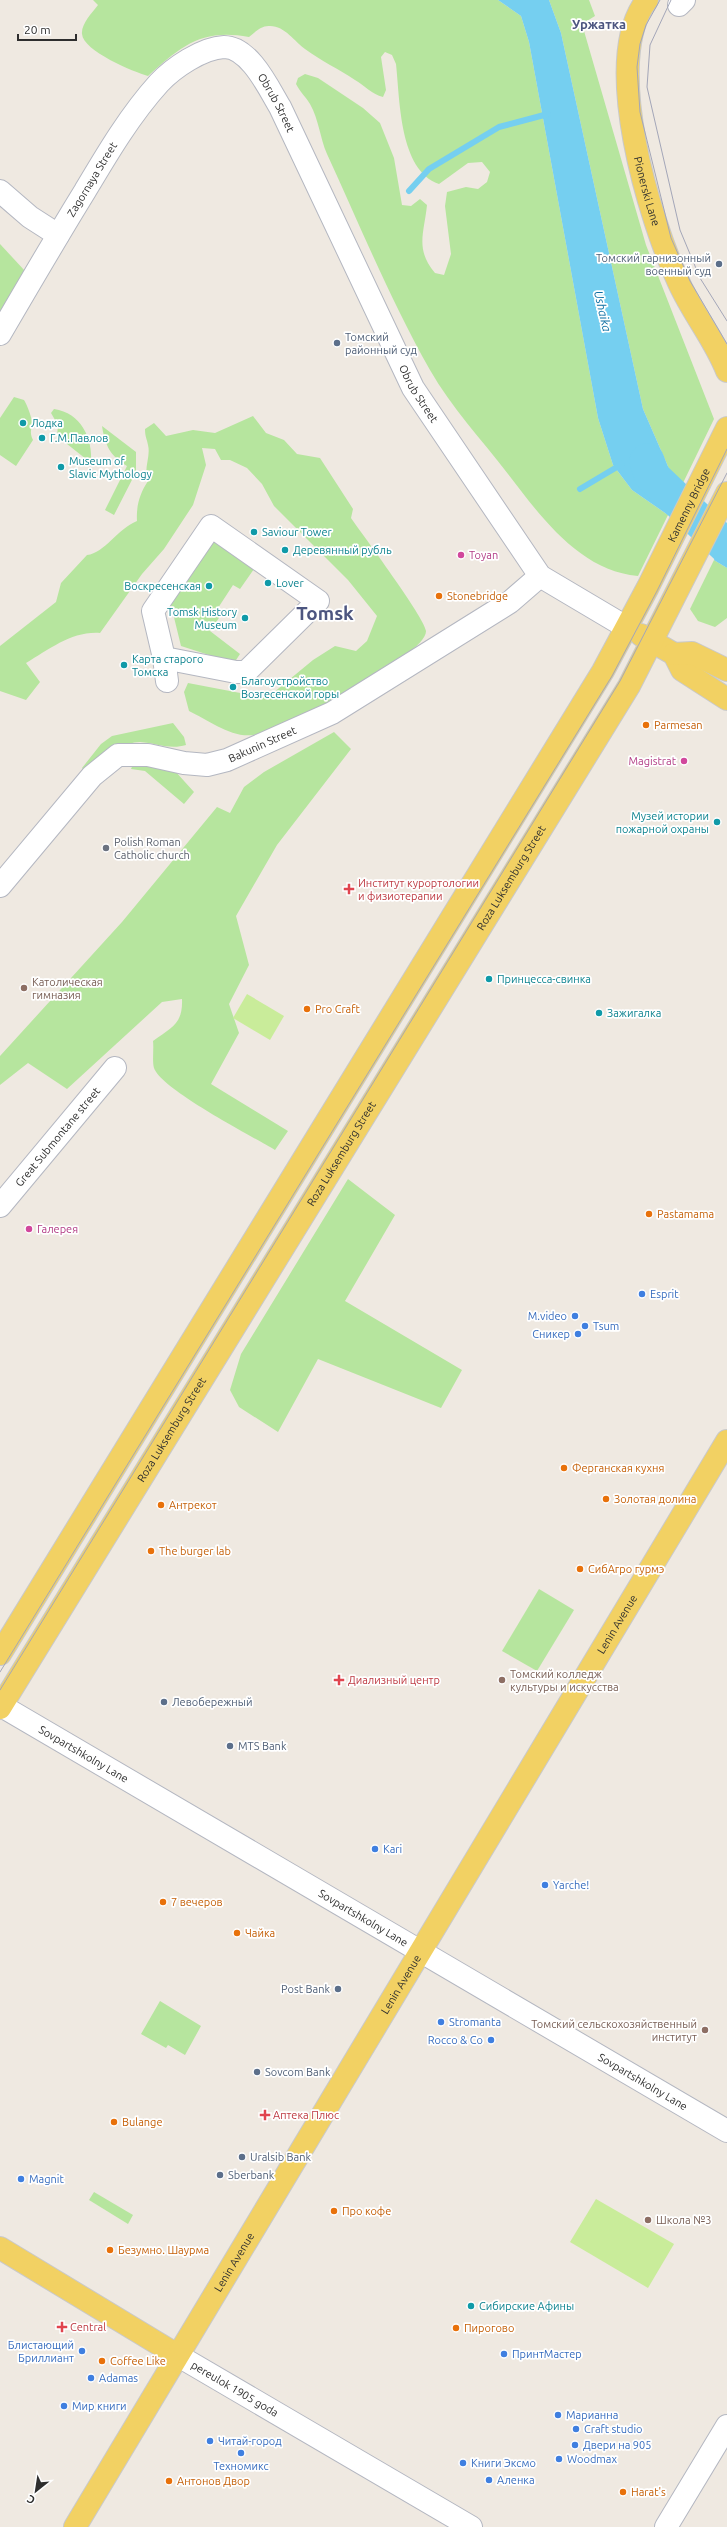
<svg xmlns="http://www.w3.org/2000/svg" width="727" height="2527" font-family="Ubuntu,sans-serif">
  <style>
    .green { fill: #b6e59e }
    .pitch { fill: #c9ec9a }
    .water { fill: #75cff0 }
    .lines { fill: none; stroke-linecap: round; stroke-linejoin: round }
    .stream { stroke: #75cff0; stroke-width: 6 }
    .river { stroke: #75cff0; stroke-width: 35 }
    .minor-casing { stroke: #b4b7c1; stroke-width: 24 }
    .major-casing { stroke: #c9c9c9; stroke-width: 24 }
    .minor { stroke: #fff; stroke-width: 22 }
    .major { stroke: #f2d163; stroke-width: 22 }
    .tram { stroke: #a3a6b8; stroke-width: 1 }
    .service-dot { fill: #5c6f8a; stroke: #fff; stroke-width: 1.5 }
    .culture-dot { fill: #0f9aa8; stroke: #fff; stroke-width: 1.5 }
    .hotel-dot { fill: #d1479c; stroke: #fff; stroke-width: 1.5 }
    .food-dot { fill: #e8710a; stroke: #fff; stroke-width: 1.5 }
    .worship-dot { fill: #6b7280; stroke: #fff; stroke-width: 1.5 }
    .health-dot { fill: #e0444e; stroke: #fff; stroke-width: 1.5 }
    .education-dot { fill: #8d6e63; stroke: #fff; stroke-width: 1.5 }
    .shop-dot { fill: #3f7fe0; stroke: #fff; stroke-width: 1.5 }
    .labels { text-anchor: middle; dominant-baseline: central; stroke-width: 3.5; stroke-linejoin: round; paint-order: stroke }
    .street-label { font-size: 11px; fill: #2e2e2e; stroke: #fff }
    .service-label { font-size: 11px; fill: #4e5e75; stroke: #fff; text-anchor: start }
    .culture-label { font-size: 11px; fill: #0d838f; stroke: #fff; text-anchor: start }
    .hotel-label { font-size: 11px; fill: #b23c85; stroke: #fff; text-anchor: start }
    .food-label { font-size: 11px; fill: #c56008; stroke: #fff; text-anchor: start }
    .worship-label { font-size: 11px; fill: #5b616d; stroke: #fff; text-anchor: start }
    .health-label { font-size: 11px; fill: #be3a42; stroke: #fff; text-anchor: start }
    .education-label { font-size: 11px; fill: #785e54; stroke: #fff; text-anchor: start }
    .shop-label { font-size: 11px; fill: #366cbe; stroke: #fff; text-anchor: start }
    .water-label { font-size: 12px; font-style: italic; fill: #0d6fa3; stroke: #fff }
    .quarter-label { font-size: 13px; font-weight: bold; fill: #4d5680; stroke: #fff }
    .town-label { font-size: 19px; font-weight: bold; fill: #4d5680; stroke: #fff }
  </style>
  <rect width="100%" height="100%" fill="#efe9e1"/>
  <!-- green -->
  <g class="green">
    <path d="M 93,0 L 498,0 L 521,16 L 529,42 L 598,418 L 613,465 L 632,490 L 668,515 L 638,576 C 580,571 541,517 508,474 C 482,440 451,407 430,370 C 391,301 360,226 327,154 C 320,138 319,120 310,104 C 306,97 300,92 296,84 L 298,78 L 305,74 L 318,78 L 363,108 L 380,123 L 394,158 L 402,205 L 411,206 L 420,199 L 427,205 C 424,234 415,249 435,273 L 444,275 L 451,254 L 445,206 L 447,192 L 466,187 L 478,189 L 487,182 L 490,172 L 482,162 L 468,163 L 439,184 C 399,170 400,100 396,64 L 392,55 L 385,52 L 381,57 L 386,90 L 383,97 C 372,94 365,86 355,80 C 339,69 321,61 305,49 C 295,42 285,26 270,26 C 262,25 255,32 249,37 C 202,28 181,46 148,76 C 134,72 83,51 82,34 C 81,24 92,13 98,5 Z"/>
    <path d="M 549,0 L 589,0 L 595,16 L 582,24 L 646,245 L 714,419 L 683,483 L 670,471 L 643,409 L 561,33 Z"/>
    <path d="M 0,244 L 25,271 L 0,312 Z"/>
    <path d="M 14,397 L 24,400 C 27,405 31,415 32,422 C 32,429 29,432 33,440 L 16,466 L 0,455 L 0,418 Z"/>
    <path d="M 54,409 C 81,413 93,438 91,463 L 57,436 L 58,425 L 51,413 Z"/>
    <path d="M 253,416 L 266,433 L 284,440 L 297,454 L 320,458 L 353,509 L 351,518 C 362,534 425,618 426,631 C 427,656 279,731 253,735 C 231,738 208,720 189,711 L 184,692 L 188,683 L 267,698 L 313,660 L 335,646 L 356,651 L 367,641 L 377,616 L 348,580 L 274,506 L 262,484 L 247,468 L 230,460 L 221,460 L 215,449 L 202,448 L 206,465 L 193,505 L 164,549 L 142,574 L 100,633 C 72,631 50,649 26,663 L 40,682 L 26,700 L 0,691 L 0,646 L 56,602 L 61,583 L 87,555 C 105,553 117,529 137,521 C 136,506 140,493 148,481 C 143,468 151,457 148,445 C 147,439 145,437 145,429 L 154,423 L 166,436 L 193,430 L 215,433 Z"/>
    <path d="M 102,426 L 136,452 L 136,472 L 114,515 L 105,510 L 127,466 C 110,456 105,445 102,426 Z"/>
    <path d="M 214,540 L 254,569 L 240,589 L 233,585 L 218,608 L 223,612 L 210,631 L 240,654 L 234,663 L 181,646 L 170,601 Z"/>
    <path d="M 714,560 L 727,568 L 727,618 L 715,627 L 698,621 L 690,609 Z"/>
    <path d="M 173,723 L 184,737 L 186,745 C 170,750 156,743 140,742 C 119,742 102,762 87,774 L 82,768 L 101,744 L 112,736 Z"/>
    <path d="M 334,732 L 351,749 L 277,845 L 236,916 L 249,965 L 229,1004 L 239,1033 L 211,1084 L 288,1131 L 275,1150 C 252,1136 162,1090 154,1068 C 152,1061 154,1049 153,1041 C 172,1027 183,1024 182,999 L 162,1002 L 67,1089 L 28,1063 L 0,1085 L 0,1056 L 122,922 L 217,807 L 230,813 L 244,787 L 264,772 Z"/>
    <path d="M 135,760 L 175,771 L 194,792 L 184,804 L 145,771 L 131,769 Z"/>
    <path d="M 348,1179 L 395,1215 L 345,1301 L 462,1370 L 441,1408 L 318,1359 L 278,1432 L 239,1407 L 230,1390 L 241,1354 Z"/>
    <path d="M 539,1589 L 574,1610 L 537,1671 L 502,1651 Z"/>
    <path d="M 160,2001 L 201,2026 L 185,2055 L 168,2045 L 166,2048 L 141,2034 Z"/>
    <path d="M 94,2192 L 133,2215 L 128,2224 L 89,2200 Z"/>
  </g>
  <!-- pitch -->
  <g class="pitch">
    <path d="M 247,994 L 284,1016 L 270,1040 L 233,1018 Z"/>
    <path d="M 596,2199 L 674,2244 L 648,2288 L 570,2242 Z"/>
  </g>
  <!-- water -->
  <g class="water">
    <path d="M 498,0 L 549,0 L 561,33 L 643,409 L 670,471 L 683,483 L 668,515 L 632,490 L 613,465 L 598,418 L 529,42 L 521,16 Z"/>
    <path d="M 727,534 L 727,568 L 714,560 Z"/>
  </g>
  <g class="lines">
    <!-- stream -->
    <g class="stream">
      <path d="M 409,191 L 429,169 L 499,127 L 548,114"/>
      <path d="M 580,489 L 622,464"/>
    </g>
    <!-- river -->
    <path class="river" d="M 647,461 L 652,476 L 727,547"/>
    <defs>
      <g id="minor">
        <path d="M 679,5 L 684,0"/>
        <path d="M 0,191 L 30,217 L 58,235"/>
        <path id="s1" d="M 0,334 C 28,286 56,238 85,191 C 107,154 130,115 159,83 C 173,68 202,48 224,47 C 250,47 269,89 280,107 L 413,388 L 540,576 L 626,627"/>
        <path d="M 164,658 L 236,672 L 246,672 L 318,601 L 211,526 L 153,611 L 164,658 L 167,681"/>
        <path id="s2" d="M 0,886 L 92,776 L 118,755 L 148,755 L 184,763 L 207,765 L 227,760 L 332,713 L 510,602 L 540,576"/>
        <path id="s3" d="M 0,1206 L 115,1068"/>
        <path id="s4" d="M 0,1705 L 727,2131"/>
        <path id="s5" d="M 177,2355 L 471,2527"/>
        <path d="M 666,2527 L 727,2426"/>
      </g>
      <g id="major">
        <path id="s6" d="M 647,0 C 600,59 650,221 679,283 C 693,314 715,340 727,371"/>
        <path d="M 641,635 L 674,654 L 682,670 L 727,699"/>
        <path d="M 674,654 L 692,653 L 727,670"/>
        <path id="s7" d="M 0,1654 L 603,671 L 648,587 L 727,428"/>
        <path id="s8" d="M 0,1708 L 629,686 L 727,493"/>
        <path d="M 0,2248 L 177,2355"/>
        <path id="s9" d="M 75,2527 L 727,1441"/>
      </g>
    </defs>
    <!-- minor casing -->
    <use href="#minor" class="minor-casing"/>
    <!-- major casing -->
    <use href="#major" class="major-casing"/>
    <!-- minor -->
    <use href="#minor" class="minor"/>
    <!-- major -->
    <use href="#major" class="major"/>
    <!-- tram -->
    <g class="tram">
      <path d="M 660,0 L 646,25 L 640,44 L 637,67 L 640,112 L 671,238 L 690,281 L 727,344"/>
      <path d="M 671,0 L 650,45 L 647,87 L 680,230 L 700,278 L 727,321"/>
      <path d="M 0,1672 L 612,676 L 657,591 L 727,449"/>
      <path d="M 0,1690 L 620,681 L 727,473"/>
    </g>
  </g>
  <!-- markers -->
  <g class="service-dot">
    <circle cx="719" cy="264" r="4"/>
    <circle cx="337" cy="343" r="4"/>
    <circle cx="164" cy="1702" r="4"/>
    <circle cx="230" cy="1746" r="4"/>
    <circle cx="338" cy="1989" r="4"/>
    <circle cx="257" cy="2072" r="4"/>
    <circle cx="242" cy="2157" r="4"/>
    <circle cx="220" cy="2175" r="4"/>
  </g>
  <g class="culture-dot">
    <circle cx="23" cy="423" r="4"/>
    <circle cx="42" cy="438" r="4"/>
    <circle cx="61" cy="467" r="4"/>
    <circle cx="254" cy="532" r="4"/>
    <circle cx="285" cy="550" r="4"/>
    <circle cx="268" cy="583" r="4"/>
    <circle cx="209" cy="586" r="4"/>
    <circle cx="245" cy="618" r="4"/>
    <circle cx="124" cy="665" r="4"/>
    <circle cx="233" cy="687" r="4"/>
    <circle cx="717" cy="822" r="4"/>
    <circle cx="489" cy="979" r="4"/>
    <circle cx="599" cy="1013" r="4"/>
    <circle cx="471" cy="2306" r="4"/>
  </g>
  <g class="hotel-dot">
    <circle cx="461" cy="555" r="4"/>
    <circle cx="684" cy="761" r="4"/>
    <circle cx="29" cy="1229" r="4"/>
  </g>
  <g class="food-dot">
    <circle cx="439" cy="596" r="4"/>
    <circle cx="646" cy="725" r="4"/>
    <circle cx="307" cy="1009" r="4"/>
    <circle cx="649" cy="1214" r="4"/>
    <circle cx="564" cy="1468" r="4"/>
    <circle cx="606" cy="1499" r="4"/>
    <circle cx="161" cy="1505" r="4"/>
    <circle cx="151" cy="1551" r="4"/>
    <circle cx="580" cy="1569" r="4"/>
    <circle cx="163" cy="1902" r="4"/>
    <circle cx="237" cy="1933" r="4"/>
    <circle cx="114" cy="2122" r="4"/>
    <circle cx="334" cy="2211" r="4"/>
    <circle cx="110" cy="2250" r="4"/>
    <circle cx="456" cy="2328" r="4"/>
    <circle cx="102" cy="2361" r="4"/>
    <circle cx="169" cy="2481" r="4"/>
    <circle cx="623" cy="2492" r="4"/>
  </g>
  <circle class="worship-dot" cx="106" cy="848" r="4"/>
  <g class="health-dot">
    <path d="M347 883h4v4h4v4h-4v4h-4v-4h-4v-4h4z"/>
    <path d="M337 1674h4v4h4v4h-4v4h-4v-4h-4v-4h4z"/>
    <path d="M263 2109h4v4h4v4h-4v4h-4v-4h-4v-4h4z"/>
    <path d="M60 2321h4v4h4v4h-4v4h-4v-4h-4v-4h4z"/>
  </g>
  <g class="education-dot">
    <circle cx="24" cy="988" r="4"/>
    <circle cx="502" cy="1680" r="4"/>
    <circle cx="705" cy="2030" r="4"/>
    <circle cx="648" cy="2220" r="4"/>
  </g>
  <g class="shop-dot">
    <circle cx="642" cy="1294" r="4"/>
    <circle cx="575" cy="1316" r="4"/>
    <circle cx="585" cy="1326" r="4"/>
    <circle cx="578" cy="1334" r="4"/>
    <circle cx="375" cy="1849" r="4"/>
    <circle cx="545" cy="1885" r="4"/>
    <circle cx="441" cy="2022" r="4"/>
    <circle cx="491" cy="2040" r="4"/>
    <circle cx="21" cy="2179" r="4"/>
    <circle cx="82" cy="2351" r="4"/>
    <circle cx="504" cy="2354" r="4"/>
    <circle cx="91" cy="2378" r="4"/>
    <circle cx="64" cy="2406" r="4"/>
    <circle cx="558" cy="2415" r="4"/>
    <circle cx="576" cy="2429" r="4"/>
    <circle cx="210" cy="2441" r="4"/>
    <circle cx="575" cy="2445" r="4"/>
    <circle cx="241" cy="2453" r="4"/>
    <circle cx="559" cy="2459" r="4"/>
    <circle cx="463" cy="2463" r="4"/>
    <circle cx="489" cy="2480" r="4"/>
  </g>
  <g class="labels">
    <!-- street labels -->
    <g class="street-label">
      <text stroke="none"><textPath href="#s1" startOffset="453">Obrub Street</textPath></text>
      <text stroke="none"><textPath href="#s1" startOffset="180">Zagornaya Street</textPath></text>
      <text stroke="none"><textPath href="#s6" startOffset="197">Pionerski Lane</textPath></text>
      <text stroke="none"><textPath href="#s1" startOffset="777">Obrub Street</textPath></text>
      <text stroke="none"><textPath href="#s7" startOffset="1340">Kamenny Bridge</textPath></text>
      <text stroke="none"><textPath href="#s2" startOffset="326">Bakunin Street</textPath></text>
      <text stroke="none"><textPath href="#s8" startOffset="975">Roza Luksemburg Street</textPath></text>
      <text stroke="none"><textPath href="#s3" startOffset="90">Great Submontane street</textPath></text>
      <text stroke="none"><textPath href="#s8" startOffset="651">Roza Luksemburg Street</textPath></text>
      <text stroke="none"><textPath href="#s8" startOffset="327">Roza Luksemburg Street</textPath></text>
      <text stroke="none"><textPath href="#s9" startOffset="1053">Lenin Avenue</textPath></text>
      <text stroke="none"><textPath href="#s4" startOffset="97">Sovpartshkolny Lane</textPath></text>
      <text stroke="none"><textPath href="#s4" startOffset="421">Sovpartshkolny Lane</textPath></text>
      <text stroke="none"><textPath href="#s9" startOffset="633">Lenin Avenue</textPath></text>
      <text stroke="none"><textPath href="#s4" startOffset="745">Sovpartshkolny Lane</textPath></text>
      <text stroke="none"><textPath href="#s9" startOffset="309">Lenin Avenue</textPath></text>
      <text stroke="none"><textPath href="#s5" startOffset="67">pereulok 1905 goda</textPath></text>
    </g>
    <!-- service labels -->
    <g class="service-label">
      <text x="711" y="258" text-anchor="end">Томский гарнизонный<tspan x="711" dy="13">военный суд</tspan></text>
      <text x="345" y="337">Томский<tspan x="345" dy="13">районный суд</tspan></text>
      <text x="172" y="1702">Левобережный</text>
      <text x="238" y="1746">MTS Bank</text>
      <text x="330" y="1989" text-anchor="end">Post Bank</text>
      <text x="265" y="2072">Sovcom Bank</text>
      <text x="250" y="2157">Uralsib Bank</text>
      <text x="228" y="2175">Sberbank</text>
    </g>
    <!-- culture labels -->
    <g class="culture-label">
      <text x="31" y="423">Лодка</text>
      <text x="50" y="438">Г.М.Павлов</text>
      <text x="69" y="461">Museum of<tspan x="69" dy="13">Slavic Mythology</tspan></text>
      <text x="262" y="532">Saviour Tower</text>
      <text x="293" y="550">Деревянный рубль</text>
      <text x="276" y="583">Lover</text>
      <text x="201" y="586" text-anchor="end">Воскресенская</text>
      <text x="237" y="612" text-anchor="end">Tomsk History<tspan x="237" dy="13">Museum</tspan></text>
      <text x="132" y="659">Карта старого<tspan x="132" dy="13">Томска</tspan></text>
      <text x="241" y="681">Благоустройство<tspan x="241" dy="13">Возгесенской горы</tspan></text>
      <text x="709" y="816" text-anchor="end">Музей истории<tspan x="709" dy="13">пожарной охраны</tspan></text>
      <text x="497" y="979">Принцесса-свинка</text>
      <text x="607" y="1013">Зажигалка</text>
      <text x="479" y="2306">Сибирские Афины</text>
    </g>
    <!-- hotel labels -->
    <g class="hotel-label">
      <text x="469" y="555">Toyan</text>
      <text x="676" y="761" text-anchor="end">Magistrat</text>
      <text x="37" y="1229">Галерея</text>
    </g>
    <!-- food labels -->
    <g class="food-label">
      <text x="447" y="596">Stonebridge</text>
      <text x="654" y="725">Parmesan</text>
      <text x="315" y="1009">Pro Craft</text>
      <text x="657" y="1214">Pastamama</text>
      <text x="572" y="1468">Ферганская кухня</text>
      <text x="614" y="1499">Золотая долина</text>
      <text x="169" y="1505">Антрекот</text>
      <text x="159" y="1551">The burger lab</text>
      <text x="588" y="1569">СибАгро гурмэ</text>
      <text x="171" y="1902">7 вечеров</text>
      <text x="245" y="1933">Чайка</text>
      <text x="122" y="2122">Bulange</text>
      <text x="342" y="2211">Про кофе</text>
      <text x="118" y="2250">Безумно. Шаурма</text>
      <text x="464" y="2328">Пирогово</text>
      <text x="110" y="2361">Coffee Like</text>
      <text x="177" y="2481">Антонов Двор</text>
      <text x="631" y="2492">Harat's</text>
    </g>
    <!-- worship labels -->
    <g class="worship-label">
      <text x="114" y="842">Polish Roman<tspan x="114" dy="13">Catholic church</tspan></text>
    </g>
    <!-- health labels -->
    <g class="health-label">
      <text x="358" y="883">Институт курортологии<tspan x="358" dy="13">и физиотерапии</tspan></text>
      <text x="348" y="1680">Диализный центр</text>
      <text x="273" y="2115">Аптека Плюс</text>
      <text x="70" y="2327">Central</text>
    </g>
    <!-- education labels -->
    <g class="education-label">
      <text x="32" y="982">Католическая<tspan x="32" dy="13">гимназия</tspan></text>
      <text x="510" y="1674">Томский колледж<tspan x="510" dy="13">культуры и искусства</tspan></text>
      <text x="697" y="2024" text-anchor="end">Томский сельскохозяйственный<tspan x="697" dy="13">институт</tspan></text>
      <text x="656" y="2220">Школа №3</text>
    </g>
    <!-- shop labels -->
    <g class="shop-label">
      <text x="650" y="1294">Esprit</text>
      <text x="567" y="1316" text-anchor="end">M.video</text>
      <text x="593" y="1326">Tsum</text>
      <text x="570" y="1334" text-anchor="end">Сникер</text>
      <text x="383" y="1849">Kari</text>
      <text x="553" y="1885">Yarche!</text>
      <text x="449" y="2022">Stromanta</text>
      <text x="483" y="2040" text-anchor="end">Rocco &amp; Co</text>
      <text x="29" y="2179">Magnit</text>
      <text x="74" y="2345" text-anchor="end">Блистающий<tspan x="74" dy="13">Бриллиант</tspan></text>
      <text x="512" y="2354">ПринтМастер</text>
      <text x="99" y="2378">Adamas</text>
      <text x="72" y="2406">Мир книги</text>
      <text x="566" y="2415">Марианна</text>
      <text x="584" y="2429">Craft studio</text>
      <text x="218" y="2441">Читай-город</text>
      <text x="583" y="2445">Двери на 905</text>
      <text x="567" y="2459">Woodmax</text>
      <text x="471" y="2463">Книги Эксмо</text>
      <text x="241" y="2466" text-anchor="middle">Техномикс</text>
      <text x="497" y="2480">Аленка</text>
    </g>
    <!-- water labels -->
    <g class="water-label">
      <text transform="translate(603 311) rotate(77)">Ushaika</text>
    </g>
    <!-- quarter labels -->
    <g class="quarter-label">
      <text x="599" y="24">Уржатка</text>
    </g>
    <!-- town labels -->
    <g class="town-label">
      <text x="325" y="613">Tomsk</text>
    </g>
  </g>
  <!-- north arrow -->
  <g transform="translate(36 2491) rotate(210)" stroke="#ffffff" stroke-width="3" paint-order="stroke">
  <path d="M0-3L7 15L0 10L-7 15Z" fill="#2e2e2e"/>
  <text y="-6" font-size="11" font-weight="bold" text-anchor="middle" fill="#2e2e2e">С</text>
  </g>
  <!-- scale -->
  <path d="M18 34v6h58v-6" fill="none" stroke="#2e2e2e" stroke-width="2"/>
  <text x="24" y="34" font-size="12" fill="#2e2e2e" stroke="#ffffff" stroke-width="3" paint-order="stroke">20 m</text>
</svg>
